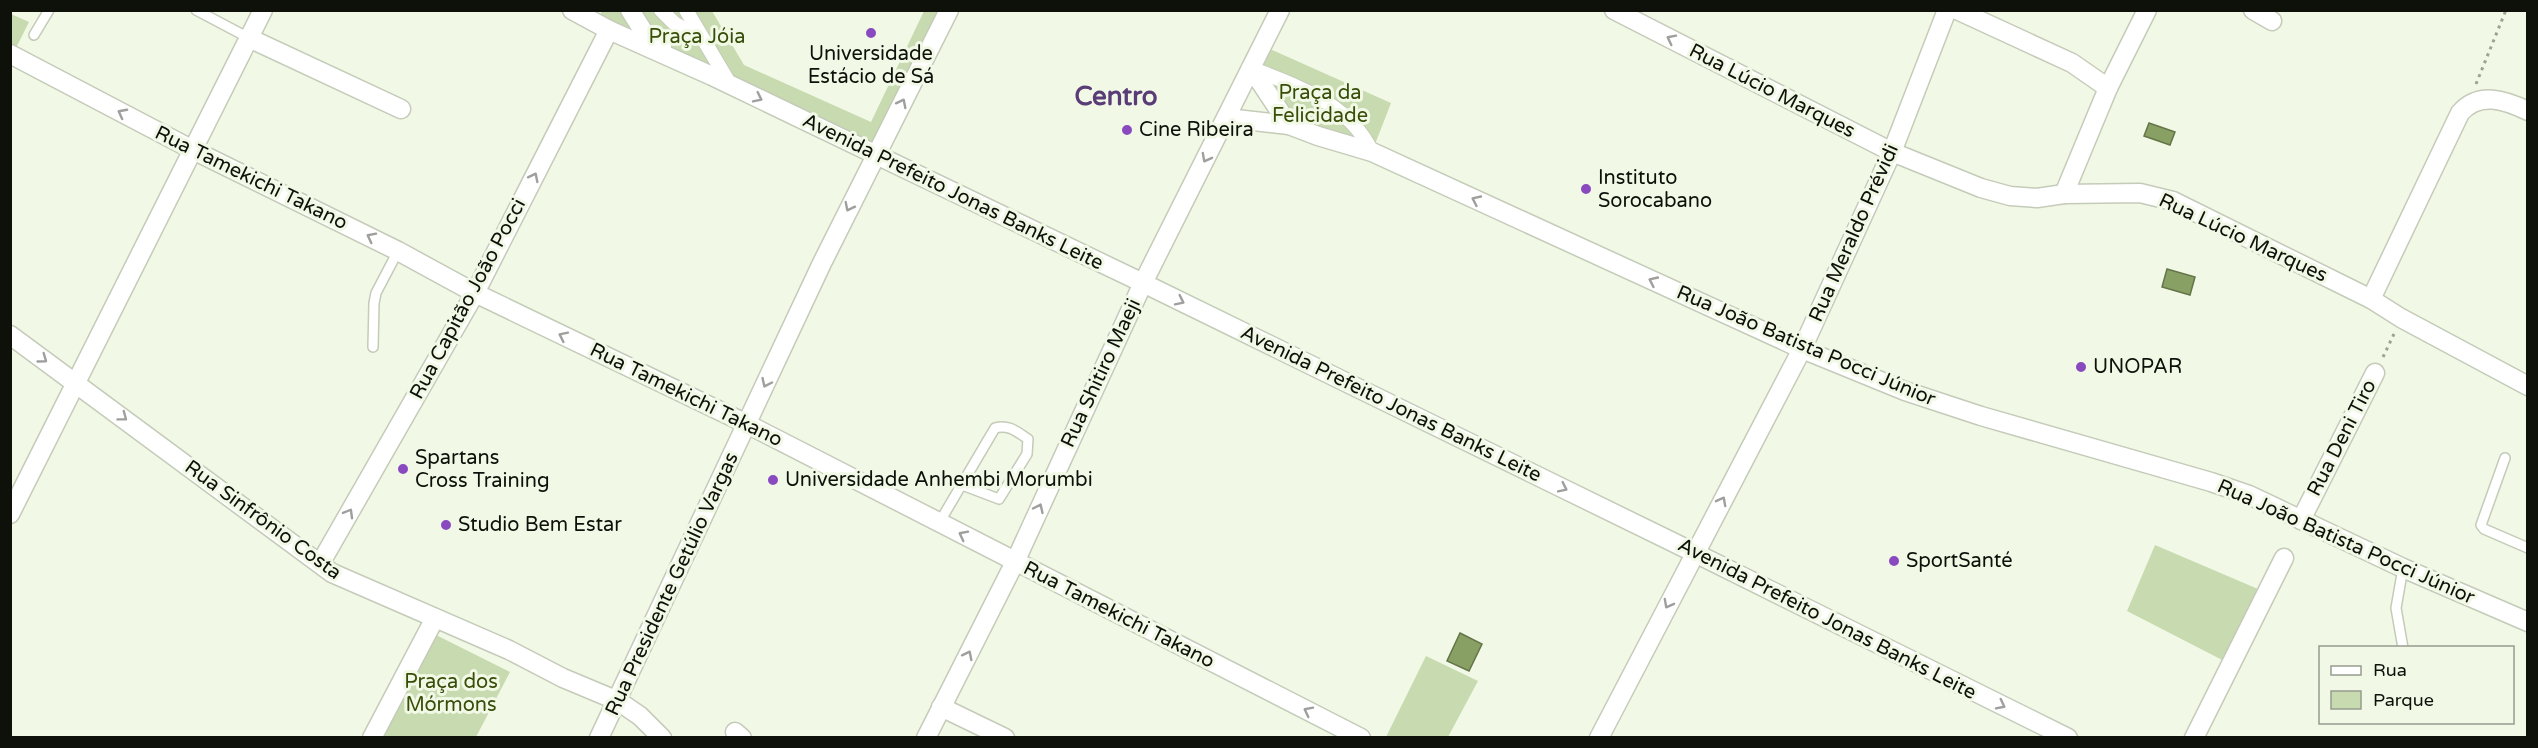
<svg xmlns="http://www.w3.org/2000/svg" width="2538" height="748" font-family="'Varela Round',sans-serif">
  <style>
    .green { fill: #c8dab0 }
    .water { fill: #89a064; stroke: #647549; stroke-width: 1.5 }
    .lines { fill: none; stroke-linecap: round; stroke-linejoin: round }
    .service-casing { stroke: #c4cbb9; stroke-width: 12 }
    .pedestrian-casing { stroke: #c4cbb9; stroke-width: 16 }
    .minor-casing { stroke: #c4cbb9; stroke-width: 21 }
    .path { stroke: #9da394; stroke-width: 3; stroke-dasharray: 3 4.5; stroke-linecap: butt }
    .service { stroke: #fff; stroke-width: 9 }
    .pedestrian { stroke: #fff; stroke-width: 14 }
    .minor { stroke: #fff; stroke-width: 18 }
    .oneway { stroke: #9f9f9d }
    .poi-dot { fill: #894abf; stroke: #f1f9e6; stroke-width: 2 }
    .labels { text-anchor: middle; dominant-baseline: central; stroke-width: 6; stroke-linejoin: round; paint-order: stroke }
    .park-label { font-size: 20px; fill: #384d08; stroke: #f1f9e6 }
    .poi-label { font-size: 20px; fill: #0e100a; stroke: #f1f9e6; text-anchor: start }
    .street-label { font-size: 20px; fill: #0e100a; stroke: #f1f9e6 }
    .district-label { font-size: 26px; font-weight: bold; fill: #5a3c77; stroke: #f1f9e6 }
  </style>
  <rect width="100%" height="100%" fill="#f1f9e6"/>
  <!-- green -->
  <g class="green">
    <path d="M 602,11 L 712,11 L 744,65 L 871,122 L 924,11 L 939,11 L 876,155 L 597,21 Z"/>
    <path d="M 11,14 L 29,22 L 11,58 Z"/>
    <path d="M 1263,46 L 1391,103 L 1372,152 L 1289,125 L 1251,68 Z"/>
    <path d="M 2155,545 L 2265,592 L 2230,664 L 2127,611 Z"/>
    <path d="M 434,634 L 510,672 L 476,737 L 377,738 Z"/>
    <path d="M 1426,656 L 1478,681 L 1448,737 L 1386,737 Z"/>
  </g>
  <!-- water -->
  <g class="water">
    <path d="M 2149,123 L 2175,132 L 2170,145 L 2144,136 Z"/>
    <path d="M 2167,269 L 2195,277 L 2190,295 L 2162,287 Z"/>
    <path d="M 1460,633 L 1482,644 L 1469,671 L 1447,661 Z"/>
  </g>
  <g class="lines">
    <defs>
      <g id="service">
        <path d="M 196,10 L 249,38"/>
        <path d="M 34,35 L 49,10"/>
        <path d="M 373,347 L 374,303 L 376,293 L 398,251"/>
        <path d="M 2505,458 L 2481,525 L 2484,529 L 2528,548"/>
        <path d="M 939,523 L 995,428 C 1009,424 1017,432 1028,439 L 1027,454 L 999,499 L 962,485"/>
        <path d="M 2403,648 L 2396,608 L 2403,568"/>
      </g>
      <g id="pedestrian">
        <path d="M 661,10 L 674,23 L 703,40"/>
        <path d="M 686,10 L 731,86"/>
        <path d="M 1251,68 C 1298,87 1349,103 1372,152"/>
      </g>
      <g id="minor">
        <path d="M 572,10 L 609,30 L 712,76 L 1143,283 L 1695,553 L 2068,738"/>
        <path d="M 630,10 L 645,34 L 662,46"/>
        <path d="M 1614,10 L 1892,152 L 1981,188 L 2010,196 L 2037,198 L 2064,194 L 2140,193 L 2173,201 L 2371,299 L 2401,318 L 2528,386"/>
        <path d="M 1957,10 L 2072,63 L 2108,88"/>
        <path d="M 2253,10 L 2272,21"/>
        <path d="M 249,38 L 401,109"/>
        <path d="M 10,54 L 193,150 L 398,251 L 475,293 L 747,424 L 1361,738"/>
        <path d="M 1251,68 L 1289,125 L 1318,136 L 1372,152 L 1802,349 L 1905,391 L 1981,416 L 2211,482 L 2249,495 L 2403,568 L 2528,622"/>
        <path d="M 1227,118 L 1289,125"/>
        <path d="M 2064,194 L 2108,88 L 2147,10"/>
        <path d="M 2371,299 L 2460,113 C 2479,91 2505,100 2528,111"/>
        <path d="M 10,335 L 332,573 L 509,650 L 563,678 L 618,701 L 640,716 L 662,738"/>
        <path d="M 10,514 L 263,10"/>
        <path d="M 2301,520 L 2375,373"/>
        <path d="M 320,564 L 475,293 L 609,30"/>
        <path d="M 941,707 L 1005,738"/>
        <path d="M 735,732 L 742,738"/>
        <path d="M 372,738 L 435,618"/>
        <path d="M 599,738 L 822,263 L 949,10"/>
        <path d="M 926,738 L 1015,562 L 1143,283 L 1280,10"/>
        <path d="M 1599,738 L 1802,349 L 1892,152 L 1947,10"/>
        <path d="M 2194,738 L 2284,558"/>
      </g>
    </defs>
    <!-- service casing -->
    <use href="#service" class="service-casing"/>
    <!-- pedestrian casing -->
    <use href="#pedestrian" class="pedestrian-casing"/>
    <!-- minor casing -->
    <use href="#minor" class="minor-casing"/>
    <!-- path -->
    <g class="path">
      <path d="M 2476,84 L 2506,10"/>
      <path d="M 2383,357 L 2394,334"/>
    </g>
    <!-- service -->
    <use href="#service" class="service"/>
    <!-- pedestrian -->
    <use href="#pedestrian" class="pedestrian"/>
    <!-- minor -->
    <use href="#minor" class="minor"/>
  </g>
  <!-- one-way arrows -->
  <defs><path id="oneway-chevron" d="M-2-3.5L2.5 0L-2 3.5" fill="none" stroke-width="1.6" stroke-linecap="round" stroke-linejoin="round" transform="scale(1.5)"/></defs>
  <g class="oneway">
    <use href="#oneway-chevron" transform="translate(1671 39) rotate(-153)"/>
    <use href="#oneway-chevron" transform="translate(758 98) rotate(26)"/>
    <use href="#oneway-chevron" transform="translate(902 103) rotate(-63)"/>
    <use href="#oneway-chevron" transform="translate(122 113) rotate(-152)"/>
    <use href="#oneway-chevron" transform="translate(1206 158) rotate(118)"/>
    <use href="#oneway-chevron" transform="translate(534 177) rotate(-63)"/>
    <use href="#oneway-chevron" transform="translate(1476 200) rotate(-155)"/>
    <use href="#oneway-chevron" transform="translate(849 207) rotate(117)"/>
    <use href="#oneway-chevron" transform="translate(371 237) rotate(-153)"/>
    <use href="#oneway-chevron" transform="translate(1653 281) rotate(-155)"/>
    <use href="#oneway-chevron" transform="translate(1180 301) rotate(26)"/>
    <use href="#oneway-chevron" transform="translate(563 336) rotate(-154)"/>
    <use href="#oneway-chevron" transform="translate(43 359) rotate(36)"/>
    <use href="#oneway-chevron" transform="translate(766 383) rotate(115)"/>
    <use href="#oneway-chevron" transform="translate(123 417) rotate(37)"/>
    <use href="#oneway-chevron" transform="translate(1563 488) rotate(26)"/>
    <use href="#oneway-chevron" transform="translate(1722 501) rotate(-62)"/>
    <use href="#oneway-chevron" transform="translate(1039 508) rotate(-65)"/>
    <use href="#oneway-chevron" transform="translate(349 513) rotate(-60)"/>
    <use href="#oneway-chevron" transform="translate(963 535) rotate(-153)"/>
    <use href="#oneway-chevron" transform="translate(1668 604) rotate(118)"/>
    <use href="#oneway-chevron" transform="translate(968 655) rotate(-63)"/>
    <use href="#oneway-chevron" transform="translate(2001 705) rotate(27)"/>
    <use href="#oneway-chevron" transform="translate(1308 711) rotate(-153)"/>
  </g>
  <!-- markers -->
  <g class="poi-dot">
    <circle cx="871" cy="33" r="6"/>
    <circle cx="1127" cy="130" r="6"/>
    <circle cx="1586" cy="189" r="6"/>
    <circle cx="2081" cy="367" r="6"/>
    <circle cx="403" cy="469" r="6"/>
    <circle cx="773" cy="480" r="6"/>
    <circle cx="446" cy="525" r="6"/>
    <circle cx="1894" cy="561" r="6"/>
  </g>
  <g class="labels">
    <!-- park labels -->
    <g class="park-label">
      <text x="697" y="37">Praça Jóia</text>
      <text x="1320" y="93">Praça da<tspan x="1320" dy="23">Felicidade</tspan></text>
      <text x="451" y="682">Praça dos<tspan x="451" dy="23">Mórmons</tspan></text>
    </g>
    <!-- poi labels -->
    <g class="poi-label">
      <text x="871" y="54" text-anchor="middle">Universidade<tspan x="871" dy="23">Estácio de Sá</tspan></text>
      <text x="1139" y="130">Cine Ribeira</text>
      <text x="1598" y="178">Instituto<tspan x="1598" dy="23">Sorocabano</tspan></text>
      <text x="2093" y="367">UNOPAR</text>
      <text x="415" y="458">Spartans<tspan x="415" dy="23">Cross Training</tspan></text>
      <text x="785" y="480">Universidade Anhembi Morumbi</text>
      <text x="458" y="525">Studio Bem Estar</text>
      <text x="1906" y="561">SportSanté</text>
    </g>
    <!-- street labels -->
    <g class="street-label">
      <text transform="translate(1772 91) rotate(27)">Rua Lúcio Marques</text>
      <text transform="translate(251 178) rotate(26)">Rua Tamekichi Takano</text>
      <text transform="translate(953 192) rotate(26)">Avenida Prefeito Jonas Banks Leite</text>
      <text transform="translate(1854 233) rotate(-66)">Rua Meraldo Prévidi</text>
      <text transform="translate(2243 238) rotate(25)">Rua Lúcio Marques</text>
      <text transform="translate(468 299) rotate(-62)">Rua Capitão João Pocci</text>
      <text transform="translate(1806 346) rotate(23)">Rua João Batista Pocci Júnior</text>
      <text transform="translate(1101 373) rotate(-65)">Rua Shitiro Maeji</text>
      <text transform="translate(686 395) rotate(26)">Rua Tamekichi Takano</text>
      <text transform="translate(1391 404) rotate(26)">Avenida Prefeito Jonas Banks Leite</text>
      <text transform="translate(2342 438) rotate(-63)">Rua Deni Tiro</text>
      <text transform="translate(263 520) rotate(36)">Rua Sinfrônio Costa</text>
      <text transform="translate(2346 542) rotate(24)">Rua João Batista Pocci Júnior</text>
      <text transform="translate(672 584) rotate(-65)">Rua Presidente Getúlio Vargas</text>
      <text transform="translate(1119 615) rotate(27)">Rua Tamekichi Takano</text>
      <text transform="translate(1827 619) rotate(27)">Avenida Prefeito Jonas Banks Leite</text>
    </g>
    <!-- district labels -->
    <g class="district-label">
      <text x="1116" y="96">Centro</text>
    </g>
  </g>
  <!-- border -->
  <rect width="2538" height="748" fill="none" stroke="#0e100a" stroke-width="24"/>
  <!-- legend -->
  <rect x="2319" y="646" width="195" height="78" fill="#f1f9e6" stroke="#969c8e" stroke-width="1.5"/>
  <rect x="2331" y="666" width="30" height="9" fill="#ffffff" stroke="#969c8e" stroke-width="1.5"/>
  <text x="2373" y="676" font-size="18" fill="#0e100a">Rua</text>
  <rect x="2331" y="691" width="30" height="18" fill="#c8dab0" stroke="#969c8e" stroke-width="1.5"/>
  <text x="2373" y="706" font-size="18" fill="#0e100a">Parque</text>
</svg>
